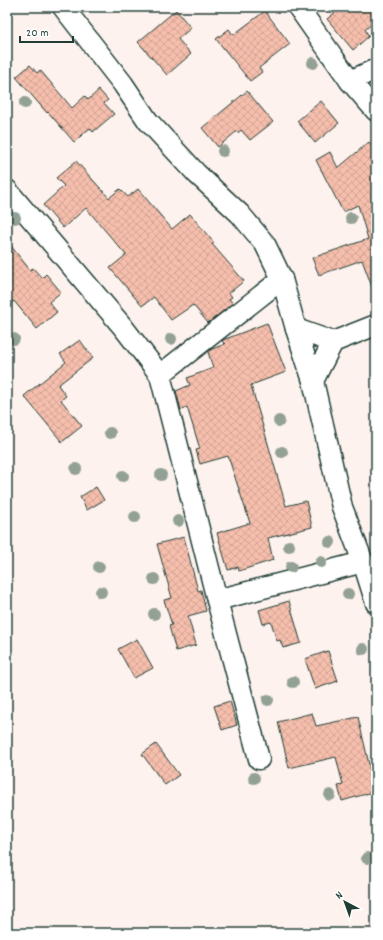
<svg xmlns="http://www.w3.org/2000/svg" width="383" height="940" font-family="Dekko,sans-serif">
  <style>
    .building { fill: url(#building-cross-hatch); stroke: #1f3d34 }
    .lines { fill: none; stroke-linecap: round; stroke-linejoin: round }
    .minor-casing { stroke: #1f3d34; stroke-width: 23 }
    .minor { stroke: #fff; stroke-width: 20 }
    .tree { fill: #93a194 }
  </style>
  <defs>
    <pattern id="building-cross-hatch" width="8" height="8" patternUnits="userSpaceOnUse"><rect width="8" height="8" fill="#f6beac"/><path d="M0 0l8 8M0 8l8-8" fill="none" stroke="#d2a495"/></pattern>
  </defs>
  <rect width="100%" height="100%" fill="#fdf2ee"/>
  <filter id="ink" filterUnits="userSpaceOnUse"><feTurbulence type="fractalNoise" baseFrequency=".025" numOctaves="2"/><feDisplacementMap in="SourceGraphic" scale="8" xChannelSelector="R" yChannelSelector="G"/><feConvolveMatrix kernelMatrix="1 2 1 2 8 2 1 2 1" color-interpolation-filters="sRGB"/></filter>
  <g filter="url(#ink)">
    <!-- building -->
    <g class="building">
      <path d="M 342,7 L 367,7 L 376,17 L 376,20 L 365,30 L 369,36 L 353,50 L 327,19 Z"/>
      <path d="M 176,10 L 191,28 L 178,39 L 191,54 L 167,75 L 138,42 Z"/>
      <path d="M 265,11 L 290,44 L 259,68 L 262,72 L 250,81 L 216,39 L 229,29 L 233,35 Z"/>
      <path d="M 30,65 L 37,73 L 40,70 L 72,108 L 85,96 L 88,100 L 99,90 L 108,100 L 104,103 L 114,114 L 93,132 L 90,128 L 74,142 L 48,112 L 47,113 L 16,77 Z"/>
      <path d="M 247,91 L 273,122 L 250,140 L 241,130 L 238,133 L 237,131 L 218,147 L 202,128 Z"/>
      <path d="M 321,101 L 339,123 L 315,143 L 297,121 Z"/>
      <path d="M 369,142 L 376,150 L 376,292 L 374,292 L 362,260 L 319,275 L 312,258 L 368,239 L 358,205 L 343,212 L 316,160 L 330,152 L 338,168 Z"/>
      <path d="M 76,161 L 109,198 L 120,189 L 128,197 L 138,189 L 172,229 L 190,214 L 214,243 L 212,244 L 244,281 L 229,293 L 232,297 L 229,299 L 233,303 L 208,323 L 193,305 L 171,320 L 154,297 L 142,306 L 110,268 L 126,255 L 86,208 L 63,228 L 43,205 L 64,186 L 56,178 Z"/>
      <path d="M 7,241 L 30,270 L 33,268 L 42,278 L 46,274 L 61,292 L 49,302 L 57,312 L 37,329 L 14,301 L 7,306 Z"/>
      <path d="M 267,323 L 286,372 L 251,385 L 286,506 L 306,501 L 312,527 L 268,538 L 273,560 L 239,571 L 238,567 L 228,570 L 217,533 L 250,523 L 228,456 L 200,464 L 196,450 L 200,449 L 187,407 L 181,410 L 176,391 L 190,385 L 187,378 L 213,368 L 208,352 L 212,349 L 225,344 L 222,341 L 223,340 Z"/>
      <path d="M 80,340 L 93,358 L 58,385 L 66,396 L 61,400 L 82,426 L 62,442 L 24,396 L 66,362 L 60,354 Z"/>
      <path d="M 96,487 L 104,500 L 87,510 L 80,497 Z"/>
      <path d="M 184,537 L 198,591 L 201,590 L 206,611 L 188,616 L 196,645 L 176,651 L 169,626 L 172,625 L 164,600 L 172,598 L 157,544 Z"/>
      <path d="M 289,601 L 301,643 L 283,648 L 280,640 L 277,641 L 271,622 L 263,624 L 259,610 Z"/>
      <path d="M 137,639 L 153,668 L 134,678 L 118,649 Z"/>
      <path d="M 328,651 L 338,681 L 315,689 L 305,659 Z"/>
      <path d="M 230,701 L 237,725 L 222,730 L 214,706 Z"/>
      <path d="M 312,713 L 316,726 L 358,717 L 372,777 L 376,776 L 376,791 L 342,801 L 338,786 L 343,785 L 336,757 L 289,768 L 278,722 Z"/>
      <path d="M 156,744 L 179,775 L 165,785 L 142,754 Z"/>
    </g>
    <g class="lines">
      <defs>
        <g id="minor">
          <path d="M 63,7 L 123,84 L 148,121 L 197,174 L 240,214 L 265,244 L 282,279 L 296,329 L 313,381 L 342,507 L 363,562 L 376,603"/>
          <path d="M 298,7 L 350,81 L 376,111"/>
          <path d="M 350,81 L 376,69"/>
          <path d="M 7,190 L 123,327 L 160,375 L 217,600 L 259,759"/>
          <path d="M 296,329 L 333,342"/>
          <path d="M 160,375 L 282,279"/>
          <path d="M 313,381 L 333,342 L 376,325"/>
          <path d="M 217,600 L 363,562"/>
        </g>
      </defs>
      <!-- minor casing -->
      <use href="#minor" class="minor-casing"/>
      <!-- minor -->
      <use href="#minor" class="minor"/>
    </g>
    <!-- trees -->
    <g class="tree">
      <circle cx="313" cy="63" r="6"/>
      <circle cx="25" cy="103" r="6"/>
      <circle cx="223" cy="151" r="6"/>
      <circle cx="15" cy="218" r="6"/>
      <circle cx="351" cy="218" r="6"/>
      <circle cx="14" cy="339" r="6"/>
      <circle cx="171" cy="339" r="6"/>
      <circle cx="279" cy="421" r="6"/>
      <circle cx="110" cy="433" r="6"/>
      <circle cx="282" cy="452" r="6"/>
      <circle cx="76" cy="469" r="6"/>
      <circle cx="161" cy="475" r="6"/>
      <circle cx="123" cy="476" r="6"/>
      <circle cx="135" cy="517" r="6"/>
      <circle cx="178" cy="521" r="6"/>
      <circle cx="330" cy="542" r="6"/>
      <circle cx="289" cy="546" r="6"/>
      <circle cx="321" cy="562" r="6"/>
      <circle cx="99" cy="567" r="6"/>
      <circle cx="291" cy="567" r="6"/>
      <circle cx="154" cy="579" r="6"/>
      <circle cx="101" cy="592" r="6"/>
      <circle cx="348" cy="594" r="6"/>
      <circle cx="154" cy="614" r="6"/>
      <circle cx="363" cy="649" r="6"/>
      <circle cx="293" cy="682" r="6"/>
      <circle cx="268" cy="700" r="6"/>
      <circle cx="254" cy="778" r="6"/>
      <circle cx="330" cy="795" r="6"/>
      <circle cx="367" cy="858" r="6"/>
    </g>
  </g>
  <!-- margin -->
  <rect width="383" height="940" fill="none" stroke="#fff" stroke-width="24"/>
  <rect x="12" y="12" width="359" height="916" fill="none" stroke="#1f3d34" stroke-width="1.5" filter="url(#ink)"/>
  <!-- north arrow -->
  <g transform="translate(345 902) rotate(319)" stroke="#ffffff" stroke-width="3" paint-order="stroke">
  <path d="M0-3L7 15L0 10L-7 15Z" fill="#1f3d34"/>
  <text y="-6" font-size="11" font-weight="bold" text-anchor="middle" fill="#1f3d34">N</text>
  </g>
  <!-- scale -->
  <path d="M20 36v6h53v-6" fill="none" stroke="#1f3d34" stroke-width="2"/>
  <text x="26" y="36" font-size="12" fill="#1f3d34" stroke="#ffffff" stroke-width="3" paint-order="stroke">20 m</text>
</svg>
